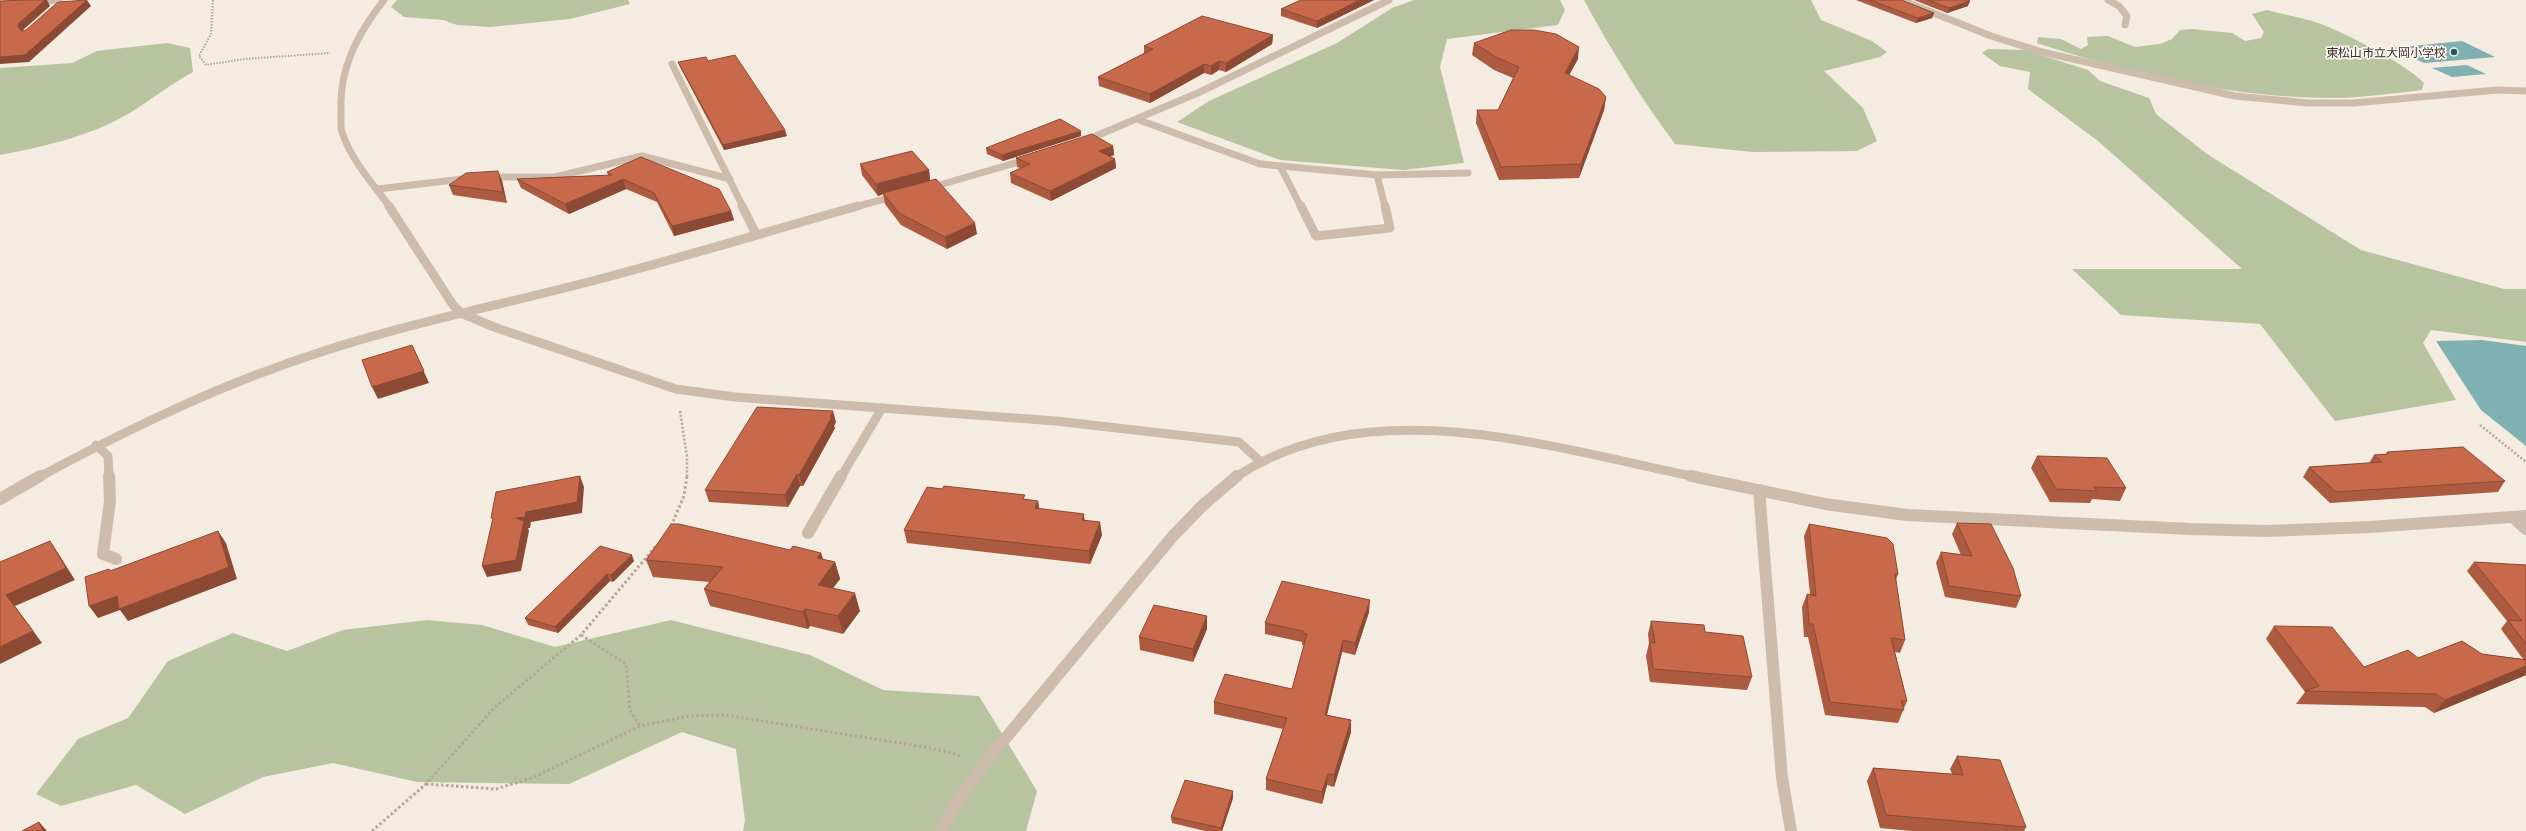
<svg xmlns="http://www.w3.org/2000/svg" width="2526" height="831" font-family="Cabin,'Noto Sans JP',sans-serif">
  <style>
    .green { fill: #b8c4a0 }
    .water { fill: #7fb0b2 }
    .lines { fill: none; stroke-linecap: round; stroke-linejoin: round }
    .path-far2 { stroke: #b9a596; stroke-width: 2; stroke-dasharray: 1.5 1.5; stroke-linecap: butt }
    .path-far1 { stroke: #b9a596; stroke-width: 2.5; stroke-dasharray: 2 2; stroke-linecap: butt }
    .path { stroke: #b9a596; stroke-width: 3; stroke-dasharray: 2.5 2.5; stroke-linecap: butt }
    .minor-far2 { stroke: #cdbbac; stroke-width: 7 }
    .minor-far1 { stroke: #cdbbac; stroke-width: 9 }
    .minor { stroke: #cdbbac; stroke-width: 12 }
    .wall { fill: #ac5a40 }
    .shaded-wall { fill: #8c4a34 }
    .building { fill: #c8694b; stroke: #8c4a34 }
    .poi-dot { fill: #1f5a5e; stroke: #fbf5ee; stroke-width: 1.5 }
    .labels { text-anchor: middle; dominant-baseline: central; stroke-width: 3.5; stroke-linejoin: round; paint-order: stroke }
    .far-poi-label { font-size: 12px; fill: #3b302b; stroke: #fbf5ee; text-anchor: end }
  </style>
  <rect width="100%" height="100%" fill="#f4ebe1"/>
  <!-- green -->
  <g class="green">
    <path d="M 397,0 L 628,0 L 630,4 L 570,19 L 490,27 L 457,25 L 443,20 L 404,17 L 391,7 Z"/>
    <path d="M 1414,0 L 1560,0 L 1565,10 L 1558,25 L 1447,39 L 1440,67 L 1464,163 L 1403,170 L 1280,160 L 1177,122 L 1209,101 L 1337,43 L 1392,8 Z"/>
    <path d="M 1584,0 L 1811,0 L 1821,20 L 1872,41 L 1887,52 L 1880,57 L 1824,71 L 1863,108 L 1877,141 L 1857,151 L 1753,152 L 1675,144 C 1641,98 1611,50 1584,0 Z"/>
    <path d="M 2267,10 C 2284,15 2302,17 2318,23 C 2344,32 2406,64 2424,83 L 2422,90 C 2395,93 2367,97 2340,98 C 2237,99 2135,75 2037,43 L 2038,37 L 2061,39 L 2081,49 L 2088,45 L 2087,37 L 2108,36 L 2135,47 L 2160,44 L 2172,39 L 2180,30 L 2192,29 L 2232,33 L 2245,41 L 2261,38 L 2264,32 L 2252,14 Z"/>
    <path d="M 167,43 L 190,48 L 193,72 C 173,83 156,96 136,109 C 96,135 47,146 0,155 L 0,68 L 72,63 L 97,51 Z"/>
    <path d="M 1988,49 L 2025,50 L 2088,70 L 2100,81 L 2149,98 L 2156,114 L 2207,154 L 2361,250 L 2504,289 L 2526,289 L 2526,342 L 2431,330 L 2423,343 L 2456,400 L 2335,421 L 2260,324 L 2121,315 L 2072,269 L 2242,269 L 2098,141 L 2028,89 L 2030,72 L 2000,66 L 1982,53 Z"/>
    <path d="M 427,620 L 482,625 L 555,647 L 671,620 L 810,655 L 883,690 L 979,696 L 1037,791 L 1026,831 L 743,831 L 745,820 L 736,749 L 682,732 L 569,784 L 417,782 L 333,763 L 263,777 L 185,814 L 136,785 L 61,806 L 36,794 L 78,739 L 128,718 L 168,661 L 233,633 L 287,651 L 343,630 Z"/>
  </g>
  <!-- water -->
  <g class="water">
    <path d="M 2462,41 L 2495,57 L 2424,63 L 2392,48 Z"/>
    <path d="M 2467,65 L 2486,74 L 2452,77 L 2432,68 Z"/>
    <path d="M 2482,340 L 2526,346 L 2526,446 L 2481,410 L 2436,341 Z"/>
  </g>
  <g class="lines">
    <!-- path-far2 -->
    <path class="path-far2" d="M 213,0 L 211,34 L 199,56 L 206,65 L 244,59 L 330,53"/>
    <!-- path-far1 -->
    <g class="path-far1">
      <path d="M 680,411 L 687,457 L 687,477"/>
      <path d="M 2480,425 L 2526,462"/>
    </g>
    <!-- path -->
    <g class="path">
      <path d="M 671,526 L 684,496 L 687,476"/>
      <path d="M 581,635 L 626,664 L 630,710 L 640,726"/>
      <path d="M 426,784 L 496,789 L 532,778 L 640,726 L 689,716 L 725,715 L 931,748 L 962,756"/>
      <path d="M 372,831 L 426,784 L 495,707 L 581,635 L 656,546"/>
    </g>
    <!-- minor-far2 -->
    <g class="minor-far2">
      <path d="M 384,0 C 358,33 339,68 341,111 C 341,118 340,126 342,132 C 351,160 373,184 390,207"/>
      <path d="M 1901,0 L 1991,36 L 2042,52 L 2235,96 L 2308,103 L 2353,103 L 2497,90 L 2526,91"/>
      <path d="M 2108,0 L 2119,6 L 2127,16 L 2125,25"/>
      <path d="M 34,2 L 59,0"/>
      <path d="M 672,64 L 743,207"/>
      <path d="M 1139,120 L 1260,164 L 1377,175 L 1468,173"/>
      <path d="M 1084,141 L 1200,92 L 1389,0"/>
      <path d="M 1281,168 L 1301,207"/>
      <path d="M 1377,175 L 1385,207"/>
      <path d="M 487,177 L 555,177 L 642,156 L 730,179"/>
      <path d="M 929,188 L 1029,159"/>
      <path d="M 378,189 L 471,178"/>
      <path d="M 855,207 L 896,196"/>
    </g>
    <!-- minor-far1 -->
    <g class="minor-far1">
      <path d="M 389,206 L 453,305 L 461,313 L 494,327 L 676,389 L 735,397 L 1056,421 L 1239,442 L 1261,462"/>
      <path d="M 742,206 L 756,234"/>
      <path d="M 1301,206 L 1316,236 L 1390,228 L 1385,206"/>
      <path d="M 96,445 L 108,456 L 109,477"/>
      <path d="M 39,477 C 127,430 217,386 312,355 C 410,322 512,303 611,276 C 694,254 776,229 858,206"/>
      <path d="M 841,477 L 882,408"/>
      <path d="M 1236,477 C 1368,388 1553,448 1696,477"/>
    </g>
    <!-- minor -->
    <g class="minor">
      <path d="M 109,476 L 110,501 L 103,554 L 116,559"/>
      <path d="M 1691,476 L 1825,504 L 1907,515 L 2190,529 L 2266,531 L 2370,527 L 2526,516"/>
      <path d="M 1759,490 L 1782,778 L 1791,831"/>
      <path d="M 0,499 L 40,476"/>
      <path d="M 2513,517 L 2526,529"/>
      <path d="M 808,533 L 841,476"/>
      <path d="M 941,831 L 955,804 L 985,763 L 1173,536 L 1203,505 L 1237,476"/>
    </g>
  </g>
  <!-- wall -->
  <g class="wall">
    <path d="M 1301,0 L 1374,0 L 1317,28 L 1281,16 L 1281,9 Z"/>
    <path d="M 1856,0 L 1901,0 L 1934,13 L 1932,18 L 1916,23 Z"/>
    <path d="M 1914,0 L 1967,0 L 1968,6 L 1947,13 Z"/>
    <path d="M 1273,35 L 1272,44 L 1226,72 L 1219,70 L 1211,75 L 1204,73 L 1150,103 L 1099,86 L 1098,77 L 1144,53 L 1144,46 Z"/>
    <path d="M 1474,43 L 1578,59 L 1569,75 L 1606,97 L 1604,110 L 1579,178 L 1499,180 L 1476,123 L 1477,110 L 1498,110 L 1513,78 L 1494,70 L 1472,55 Z"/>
    <path d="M 708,61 L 787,136 L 724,150 L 680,67 L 678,62 Z"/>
    <path d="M 1081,131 L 1081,136 L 1003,161 L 987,154 L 986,148 Z"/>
    <path d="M 1113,146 L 1114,155 L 1110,156 L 1115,159 L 1116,168 L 1051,201 L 1011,183 L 1010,173 L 1020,168 L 1017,167 L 1016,158 Z"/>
    <path d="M 860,164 L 929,170 L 930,180 L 977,234 L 947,249 L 901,225 L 885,204 L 883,194 L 878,196 L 862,175 Z"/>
    <path d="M 498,171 L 502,181 L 507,203 L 453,195 L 449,185 Z"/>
    <path d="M 607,172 L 731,211 L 734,220 L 674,236 L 657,202 L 626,189 L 569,214 L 521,188 L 517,179 L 608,175 Z"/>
    <path d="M 836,422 L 834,426 L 835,428 L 803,486 L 800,486 L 788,507 L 709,502 L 705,490 Z"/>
    <path d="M 2387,452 L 2505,481 L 2498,492 L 2330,503 L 2303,477 L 2309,467 L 2369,463 L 2374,455 L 2386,454 Z"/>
    <path d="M 2037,456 L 2126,488 L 2120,501 L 2092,499 L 2090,503 L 2050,502 L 2031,468 Z"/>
    <path d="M 1025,499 L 1038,501 L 1039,508 L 1085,520 L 1102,535 L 1090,564 L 907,543 L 904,530 Z"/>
    <path d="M 1957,523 L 2021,596 L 2016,608 L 1945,597 L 1936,563 L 1941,552 L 1961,555 L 1952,534 Z"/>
    <path d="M 1809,524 L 1898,574 L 1896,580 L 1905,640 L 1900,653 L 1895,652 L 1907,701 L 1898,723 L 1825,715 L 1808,637 L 1804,637 L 1802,607 L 1807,594 L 1810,594 L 1804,536 Z"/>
    <path d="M 600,546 L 634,561 L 613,582 L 610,581 L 558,633 L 528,625 L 525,618 Z"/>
    <path d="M 790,550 L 821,553 L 823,559 L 835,562 L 840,579 L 833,588 L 860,611 L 843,634 L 810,626 L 808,629 L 710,606 L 704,589 L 709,582 L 653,577 L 646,560 Z"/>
    <path d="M 2474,562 L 2526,565 L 2526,675 L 2434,713 L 2425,707 L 2296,704 L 2305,692 L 2266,639 L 2274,626 L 2364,667 L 2418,658 L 2482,654 L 2523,659 L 2501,629 L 2507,621 L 2467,571 Z"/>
    <path d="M 1369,612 L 1355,655 L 1342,652 L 1327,715 L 1351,720 L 1351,732 L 1334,787 L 1327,785 L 1322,804 L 1266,790 L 1266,779 L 1283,729 L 1214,714 L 1214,702 L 1292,689 L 1304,645 L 1302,645 L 1302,642 L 1265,634 L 1265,623 Z"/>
    <path d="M 1207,616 L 1207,629 L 1193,662 L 1140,650 L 1139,637 Z"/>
    <path d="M 1651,621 L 1705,632 L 1752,677 L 1747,690 L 1650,682 L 1646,656 L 1649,643 L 1648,634 Z"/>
    <path d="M 1957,756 L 2026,827 L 2024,831 L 1912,831 L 1880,828 L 1867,781 L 1873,768 L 1952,774 L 1950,769 Z"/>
    <path d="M 1233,791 L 1233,798 L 1222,831 L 1205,831 L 1172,823 L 1171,817 Z"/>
  </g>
  <!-- shaded-wall -->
  <g class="shaded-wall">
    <path d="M 45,0 L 47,0 L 50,6 L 23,30 L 22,34 L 18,27 L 19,23 Z"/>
    <path d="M 87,0 L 91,6 L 29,62 L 0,64 L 0,57 Z"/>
    <path d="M 1360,0 L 1374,0 L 1317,28 L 1317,21 Z"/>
    <path d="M 1970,1 L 1968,6 L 1947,13 L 1949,8 Z"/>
    <path d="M 1934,13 L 1932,18 L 1916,23 L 1918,18 Z"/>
    <path d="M 1273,35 L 1272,44 L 1226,72 L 1226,63 Z"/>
    <path d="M 1579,47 L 1578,59 L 1563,86 L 1565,73 Z"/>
    <path d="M 1219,61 L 1219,70 L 1211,75 L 1211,66 Z"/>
    <path d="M 1204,64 L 1204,73 L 1150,103 L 1150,94 Z"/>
    <path d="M 1606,97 L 1604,110 L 1579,178 L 1581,164 Z"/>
    <path d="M 785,130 L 787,136 L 724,150 L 723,145 Z"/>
    <path d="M 1081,131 L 1081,136 L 1003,161 L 1002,155 Z"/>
    <path d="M 1113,146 L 1114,155 L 1100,160 L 1099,151 Z"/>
    <path d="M 1115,159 L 1116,168 L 1051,201 L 1050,191 Z"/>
    <path d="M 929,170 L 930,181 L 883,193 L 883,194 L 878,196 L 876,184 Z"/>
    <path d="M 498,171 L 502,181 L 507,203 L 503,192 Z"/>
    <path d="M 623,179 L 626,189 L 569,214 L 565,204 Z"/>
    <path d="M 731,211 L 734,220 L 674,236 L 672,226 Z"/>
    <path d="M 975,223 L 977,234 L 947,249 L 945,237 Z"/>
    <path d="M 412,345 L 429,383 L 378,399 L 372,387 Z"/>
    <path d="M 833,411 L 836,422 L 834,426 L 835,428 L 803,486 L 799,475 Z"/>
    <path d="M 797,474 L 800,486 L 788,507 L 785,495 Z"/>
    <path d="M 580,476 L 584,487 L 582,513 L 531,522 L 530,528 L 528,528 L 529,531 L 521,571 L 487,577 L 482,566 L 516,518 Z"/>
    <path d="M 1038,501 L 1040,514 L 1035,508 Z"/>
    <path d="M 1084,514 L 1085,527 L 1082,520 Z"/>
    <path d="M 1100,522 L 1102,535 L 1090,564 L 1089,551 Z"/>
    <path d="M 218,531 L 226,543 L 237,579 L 128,621 L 120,610 L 98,618 L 89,606 L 117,596 Z"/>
    <path d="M 50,541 L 58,553 L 75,580 L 15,606 L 42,643 L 0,664 L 0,647 L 6,595 Z"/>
    <path d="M 821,553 L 826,570 L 817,558 Z"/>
    <path d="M 632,555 L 634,561 L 613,582 L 611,575 Z"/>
    <path d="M 835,562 L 840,579 L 822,602 L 818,585 Z"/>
    <path d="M 607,574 L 610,581 L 558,633 L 555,627 Z"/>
    <path d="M 855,593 L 860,611 L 843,634 L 838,616 Z"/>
    <path d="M 1370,600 L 1369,612 L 1355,655 L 1355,643 Z"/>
    <path d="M 805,609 L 810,626 L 808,629 L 803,612 Z"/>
    <path d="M 1207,616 L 1207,629 L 1193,662 L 1193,649 Z"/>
    <path d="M 1343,640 L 1342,652 L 1324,726 L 1325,715 Z"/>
    <path d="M 2526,666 L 2526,675 L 2434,713 L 2445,700 Z"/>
    <path d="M 1351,720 L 1351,732 L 1334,787 L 1334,775 Z"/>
    <path d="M 1328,774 L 1327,785 L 1322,804 L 1322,792 Z"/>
    <path d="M 1233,791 L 1233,798 L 1222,831 L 1221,831 L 1221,828 Z"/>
    <path d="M 39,822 L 47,831 L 43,831 Z"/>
  </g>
  <!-- building -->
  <g class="building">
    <path d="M 27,0 L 45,0 L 19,23 L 18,27 L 22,31 L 26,30 L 58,2 L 87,0 L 25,55 L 0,57 L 0,1 Z"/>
    <path d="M 1301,0 L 1360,0 L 1317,21 L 1281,9 Z"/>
    <path d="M 1870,0 L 1901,0 L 1934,13 L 1918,18 Z"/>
    <path d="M 1928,0 L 1967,0 L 1970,1 L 1949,8 Z"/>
    <path d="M 1202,16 L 1273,35 L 1226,63 L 1219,61 L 1211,66 L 1204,64 L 1150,94 L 1098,77 L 1153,49 L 1144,46 Z"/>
    <path d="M 1511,30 L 1534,30 L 1556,34 L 1579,47 L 1565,73 L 1599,89 L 1606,97 L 1581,164 L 1501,167 L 1477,110 L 1498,110 L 1519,67 L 1496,57 L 1474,43 Z"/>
    <path d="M 735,55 L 785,130 L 723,145 L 678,62 L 706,57 L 708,61 Z"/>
    <path d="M 1060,119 L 1081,131 L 1002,155 L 986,148 Z"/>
    <path d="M 1092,134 L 1113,146 L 1099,151 L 1115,159 L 1050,191 L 1010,173 L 1030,164 L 1016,158 Z"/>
    <path d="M 912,151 L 929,170 L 876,184 L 860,164 Z"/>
    <path d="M 641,157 L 719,189 L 731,211 L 672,226 L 654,193 L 623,179 L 565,204 L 517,179 L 612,175 L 607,172 Z"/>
    <path d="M 498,171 L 503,192 L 449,185 L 466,173 Z"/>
    <path d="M 936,179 L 975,223 L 945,237 L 899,213 L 883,193 Z"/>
    <path d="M 412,345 L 424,371 L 372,387 L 362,360 Z"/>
    <path d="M 757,407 L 833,411 L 830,417 L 832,417 L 799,475 L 797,474 L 785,495 L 705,490 Z"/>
    <path d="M 2463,447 L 2505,481 L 2336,492 L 2309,467 L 2382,462 L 2374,455 L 2389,454 L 2387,452 Z"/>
    <path d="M 2037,456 L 2107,458 L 2126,488 L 2094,487 L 2097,491 L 2056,489 Z"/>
    <path d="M 580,476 L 577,502 L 526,512 L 525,517 L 516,518 L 524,521 L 516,560 L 482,566 L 493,518 L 491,518 L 496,492 Z"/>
    <path d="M 944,486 L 1025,495 L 1023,499 L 1038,501 L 1035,508 L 1084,514 L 1082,520 L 1100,522 L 1089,551 L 904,530 L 927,487 L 942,489 Z"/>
    <path d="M 1957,523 L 1991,524 L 2013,568 L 2021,596 L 1949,586 L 1941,552 L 1972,556 Z"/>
    <path d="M 671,524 L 679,524 L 790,550 L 793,546 L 821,553 L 817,558 L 835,562 L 818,585 L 855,593 L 838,616 L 805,609 L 803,612 L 704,589 L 723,567 L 646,560 Z"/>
    <path d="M 1809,524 L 1887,538 L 1893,544 L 1898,574 L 1895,574 L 1905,640 L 1891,638 L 1907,701 L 1901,701 L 1904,710 L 1830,702 L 1813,624 L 1809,624 L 1807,594 L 1816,596 Z"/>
    <path d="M 218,531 L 229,567 L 119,609 L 117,596 L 89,606 L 85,577 L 109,569 L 110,571 Z"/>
    <path d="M 50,541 L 66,568 L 6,595 L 33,631 L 0,647 L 0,562 Z"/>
    <path d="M 600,546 L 632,555 L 611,575 L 607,574 L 555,627 L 525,618 Z"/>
    <path d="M 2474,562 L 2526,565 L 2526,644 L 2508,620 L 2522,621 Z"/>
    <path d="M 1282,581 L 1370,600 L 1355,643 L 1343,640 L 1325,715 L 1351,720 L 1334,775 L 1328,774 L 1322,792 L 1266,779 L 1287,718 L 1214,702 L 1225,674 L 1292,689 L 1307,634 L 1303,633 L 1303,631 L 1265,623 Z"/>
    <path d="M 1154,605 L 1207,616 L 1193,649 L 1139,637 Z"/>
    <path d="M 1651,621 L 1704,625 L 1705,632 L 1743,636 L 1752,677 L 1653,669 L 1650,642 L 1655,643 Z"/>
    <path d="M 2274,626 L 2332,627 L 2364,667 L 2408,650 L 2418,658 L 2462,641 L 2482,654 L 2526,660 L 2526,666 L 2445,700 L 2436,694 L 2305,691 L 2319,686 Z"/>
    <path d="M 1957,756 L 2000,760 L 2026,827 L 1886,815 L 1873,768 L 1963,775 Z"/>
    <path d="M 1185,780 L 1233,791 L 1221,828 L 1171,817 Z"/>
    <path d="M 39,822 L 43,831 L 22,831 Z"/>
  </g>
  <!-- markers -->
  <circle class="poi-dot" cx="2454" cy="52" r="4"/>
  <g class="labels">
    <!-- far-poi labels -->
    <g class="far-poi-label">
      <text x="2446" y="52">東松山市立大岡小学校</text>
    </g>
  </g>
</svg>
